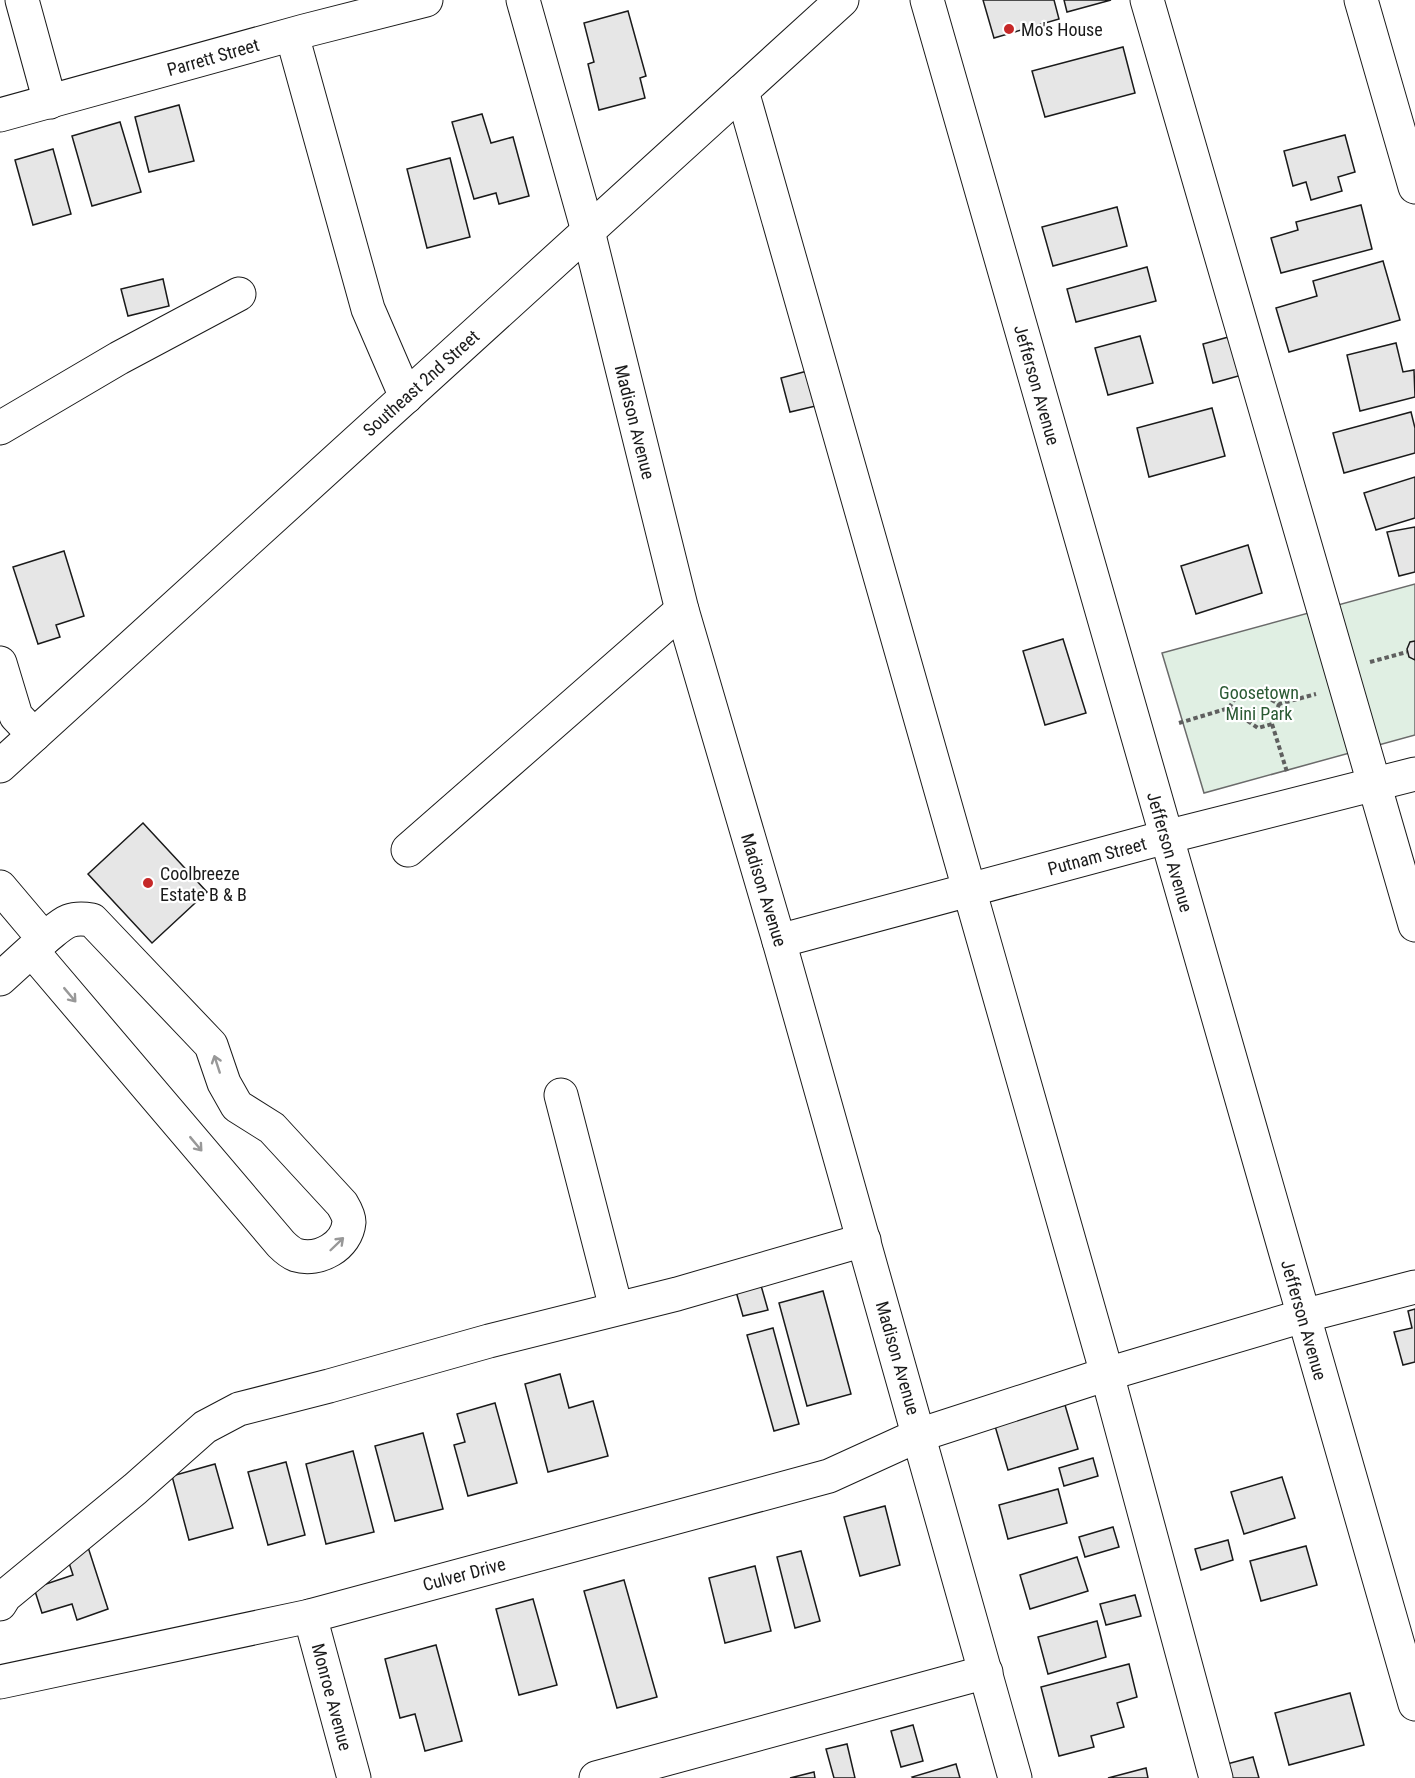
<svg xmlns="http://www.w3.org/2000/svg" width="1415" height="1778" font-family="'Roboto Condensed',sans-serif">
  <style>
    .green { fill: #e0efe3; stroke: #6a6a6a; stroke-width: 1.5 }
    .building { fill: #e6e6e6; stroke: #1a1a1a; stroke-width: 1.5 }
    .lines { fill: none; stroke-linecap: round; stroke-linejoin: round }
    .minor-casing { stroke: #1a1a1a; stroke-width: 35 }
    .path { stroke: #5f5f5f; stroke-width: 4; stroke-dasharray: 4.5 3; stroke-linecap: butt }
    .minor { stroke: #fff; stroke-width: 33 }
    .oneway { stroke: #989898 }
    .poi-dot { fill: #c62828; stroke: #fff; stroke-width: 2 }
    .labels { text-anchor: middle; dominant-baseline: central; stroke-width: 4.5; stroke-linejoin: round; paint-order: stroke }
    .poi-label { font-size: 18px; fill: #1a1a1a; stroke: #fff; text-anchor: start }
    .street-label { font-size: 18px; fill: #1a1a1a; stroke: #fff }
    .park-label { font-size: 18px; fill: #2b5a34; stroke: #fff }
  </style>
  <rect width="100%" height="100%" fill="#fff"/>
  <!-- green -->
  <path class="green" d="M 1415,584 L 1415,735 L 1204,793 L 1162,653 Z"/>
  <!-- building -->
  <g class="building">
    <path d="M 983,0 L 1054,0 L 1059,19 L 994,38 Z"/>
    <path d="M 1064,0 L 1111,0 L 1067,12 Z"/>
    <path d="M 628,11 L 646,76 L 640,78 L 645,98 L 599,110 L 588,64 L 594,62 L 584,23 Z"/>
    <path d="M 1123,47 L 1135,93 L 1045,117 L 1032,71 Z"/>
    <path d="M 179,105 L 194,161 L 149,172 L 135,117 Z"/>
    <path d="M 482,114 L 491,143 L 513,137 L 529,196 L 499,204 L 496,193 L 474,199 L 452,122 Z"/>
    <path d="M 120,122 L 141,192 L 92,206 L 72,136 Z"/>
    <path d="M 1345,135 L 1355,172 L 1338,177 L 1342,191 L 1311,200 L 1306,182 L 1293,186 L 1284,151 Z"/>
    <path d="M 53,149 L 71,214 L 33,225 L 15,160 Z"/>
    <path d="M 450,158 L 470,237 L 427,248 L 407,169 Z"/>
    <path d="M 1361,205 L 1372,249 L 1281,273 L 1271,238 L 1298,230 L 1296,222 Z"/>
    <path d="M 1117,207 L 1127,246 L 1053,266 L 1042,227 Z"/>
    <path d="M 1383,261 L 1400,320 L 1289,352 L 1276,308 L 1317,296 L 1313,281 Z"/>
    <path d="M 1147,267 L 1156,301 L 1076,322 L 1067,289 Z"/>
    <path d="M 163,279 L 169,306 L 128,316 L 121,289 Z"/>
    <path d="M 1140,336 L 1153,383 L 1108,395 L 1095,348 Z"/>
    <path d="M 1232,336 L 1242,375 L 1213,383 L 1203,344 Z"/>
    <path d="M 1396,343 L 1403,372 L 1414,370 L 1415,397 L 1360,411 L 1347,355 Z"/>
    <path d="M 811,370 L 820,405 L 790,412 L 781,378 Z"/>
    <path d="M 1212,408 L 1225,456 L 1149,477 L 1137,428 Z"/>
    <path d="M 1411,412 L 1415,428 L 1415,453 L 1344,473 L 1333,433 Z"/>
    <path d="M 1415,477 L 1415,518 L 1376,530 L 1364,493 Z"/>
    <path d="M 1415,527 L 1415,572 L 1399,576 L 1387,532 Z"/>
    <path d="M 1248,545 L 1262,593 L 1196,614 L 1181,566 Z"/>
    <path d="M 64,551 L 84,616 L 56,625 L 60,637 L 38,644 L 13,567 Z"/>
    <path d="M 1063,639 L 1086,713 L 1045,725 L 1023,651 Z"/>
    <path d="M 1415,641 L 1415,660 L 1409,657 L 1407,649 L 1410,642 Z"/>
    <path d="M 143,823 L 207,892 L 152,943 L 88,874 Z"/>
    <path d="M 760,1282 L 768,1310 L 743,1316 L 735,1288 Z"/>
    <path d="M 823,1291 L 851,1394 L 807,1406 L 779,1303 Z"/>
    <path d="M 1415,1309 L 1415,1362 L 1403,1365 L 1394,1332 L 1412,1328 L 1408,1311 Z"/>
    <path d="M 773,1328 L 799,1424 L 774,1431 L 747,1335 Z"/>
    <path d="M 560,1374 L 569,1408 L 593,1401 L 608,1456 L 548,1472 L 525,1384 Z"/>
    <path d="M 495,1403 L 517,1483 L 468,1496 L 454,1445 L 465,1442 L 457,1414 Z"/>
    <path d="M 1065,1405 L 1078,1449 L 1008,1470 L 995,1426 Z"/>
    <path d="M 423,1433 L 443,1509 L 395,1521 L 375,1446 Z"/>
    <path d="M 353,1451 L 374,1532 L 326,1544 L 306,1464 Z"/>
    <path d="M 1093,1458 L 1098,1476 L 1064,1486 L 1059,1468 Z"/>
    <path d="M 286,1462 L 305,1535 L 268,1545 L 248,1472 Z"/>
    <path d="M 215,1464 L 233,1528 L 189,1540 L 172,1476 Z"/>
    <path d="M 1282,1477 L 1295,1518 L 1244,1534 L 1231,1492 Z"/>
    <path d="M 1058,1489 L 1067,1523 L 1008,1539 L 999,1505 Z"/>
    <path d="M 885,1506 L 900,1565 L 860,1576 L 844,1517 Z"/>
    <path d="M 1113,1527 L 1119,1547 L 1085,1557 L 1079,1537 Z"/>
    <path d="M 1228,1540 L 1233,1560 L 1201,1570 L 1195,1549 Z"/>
    <path d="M 87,1544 L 108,1609 L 77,1620 L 72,1604 L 42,1613 L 34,1588 L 73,1575 L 65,1551 Z"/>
    <path d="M 1306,1546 L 1317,1585 L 1261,1601 L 1250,1561 Z"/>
    <path d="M 801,1551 L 820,1621 L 795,1628 L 777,1557 Z"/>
    <path d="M 1077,1557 L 1088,1591 L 1030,1609 L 1020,1575 Z"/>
    <path d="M 755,1566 L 771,1631 L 725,1643 L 709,1578 Z"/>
    <path d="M 624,1580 L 657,1697 L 617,1708 L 584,1591 Z"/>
    <path d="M 1135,1595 L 1141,1616 L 1106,1625 L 1100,1604 Z"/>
    <path d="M 533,1599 L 557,1685 L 519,1695 L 496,1609 Z"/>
    <path d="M 1097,1621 L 1106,1657 L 1048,1674 L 1038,1637 Z"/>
    <path d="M 436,1645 L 462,1741 L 425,1751 L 415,1714 L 400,1718 L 385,1659 Z"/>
    <path d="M 1129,1664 L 1137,1697 L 1117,1703 L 1124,1727 L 1091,1736 L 1094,1747 L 1059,1756 L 1041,1687 Z"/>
    <path d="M 1350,1693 L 1364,1745 L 1289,1765 L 1275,1713 Z"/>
    <path d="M 913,1725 L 923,1761 L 901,1767 L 891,1731 Z"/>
    <path d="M 847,1744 L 855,1778 L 834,1778 L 826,1749 Z"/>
    <path d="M 1253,1757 L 1259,1778 L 1231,1778 L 1227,1764 Z"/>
    <path d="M 956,1764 L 960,1778 L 913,1778 L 912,1777 Z"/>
    <path d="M 1146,1768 L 1148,1778 L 1108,1778 Z"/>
    <path d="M 814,1772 L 815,1778 L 790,1778 Z"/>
  </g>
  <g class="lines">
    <defs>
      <g id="minor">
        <path d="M 22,0 L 50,102"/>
        <path d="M 523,0 L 588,231 L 682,610 L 779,941 L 1015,1778"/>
        <path d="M 927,0 L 1415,1704"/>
        <path d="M 1147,0 L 1415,925"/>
        <path d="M 1361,0 L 1415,187"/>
        <path d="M 292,35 L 368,309 L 406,397"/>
        <path d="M 742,91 L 1107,1374 L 1216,1778"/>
        <path d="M 0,115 L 304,31 L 426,0"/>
        <path d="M 0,428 L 119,358 L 239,294"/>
        <path d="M 0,663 L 16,716 L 34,735"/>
        <path d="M 0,766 L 842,0"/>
        <path d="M 408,850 L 682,610"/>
        <path d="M 0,887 L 44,939 L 0,979"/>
        <path d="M 779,941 L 1166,837 L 1415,774"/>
        <path d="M 32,951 L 281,1244 C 285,1248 291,1253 296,1255 C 319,1262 347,1246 349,1222 C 349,1216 345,1209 342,1204 L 272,1128 L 237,1106 L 224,1083 L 211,1045 L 92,920 C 67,916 63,924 44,939"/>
        <path d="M 561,1095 L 616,1308"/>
        <path d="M 0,1604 L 5,1596 L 135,1489 L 205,1427 L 239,1409 L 329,1386 L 489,1341 L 677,1294 L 864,1240"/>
        <path d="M 310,1616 L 354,1778"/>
        <path d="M 0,1682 L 310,1616 L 829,1476 L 919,1435 L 1107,1374 L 1303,1316 L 1415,1287"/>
        <path d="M 596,1778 L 986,1672"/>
      </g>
    </defs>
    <!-- minor casing -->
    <use href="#minor" class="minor-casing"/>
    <!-- path -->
    <g class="path">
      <path d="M 1370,662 L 1407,652"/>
      <path d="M 1229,708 L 1258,728 L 1272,724 L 1279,704"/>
      <path d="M 1179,723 L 1229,708 L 1237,695 L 1253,690 L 1279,704 L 1316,694"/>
      <path d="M 1272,724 L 1287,772"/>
    </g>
    <!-- minor -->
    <use href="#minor" class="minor"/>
  </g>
  <!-- one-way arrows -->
  <defs><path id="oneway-shaft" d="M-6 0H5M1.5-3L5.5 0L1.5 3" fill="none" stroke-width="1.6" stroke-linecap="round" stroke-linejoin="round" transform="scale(1.5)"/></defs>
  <g class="oneway">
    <use href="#oneway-shaft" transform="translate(70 995) rotate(50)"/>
    <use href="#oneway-shaft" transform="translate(217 1064) rotate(-108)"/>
    <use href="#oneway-shaft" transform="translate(196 1144) rotate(50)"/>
    <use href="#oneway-shaft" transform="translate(337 1244) rotate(-44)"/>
  </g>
  <!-- markers -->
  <g class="poi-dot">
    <circle cx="1009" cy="29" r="6"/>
    <circle cx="148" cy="883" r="6"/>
  </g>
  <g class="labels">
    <!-- poi labels -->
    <g class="poi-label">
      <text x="1021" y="29">Mo's House</text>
      <text x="160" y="873">Coolbreeze<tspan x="160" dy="21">Estate B &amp; B</tspan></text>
    </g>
    <!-- street labels -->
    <g class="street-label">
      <text transform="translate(213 57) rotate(-16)">Parrett Street</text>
      <text transform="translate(421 383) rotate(-42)">Southeast 2nd Street</text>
      <text transform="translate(1037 385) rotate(74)">Jefferson Avenue</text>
      <text transform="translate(635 422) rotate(76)">Madison Avenue</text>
      <text transform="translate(1170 852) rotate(74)">Jefferson Avenue</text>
      <text transform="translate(1097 856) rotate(-15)">Putnam Street</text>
      <text transform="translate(764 890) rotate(73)">Madison Avenue</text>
      <text transform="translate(1304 1320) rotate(74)">Jefferson Avenue</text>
      <text transform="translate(898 1358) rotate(74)">Madison Avenue</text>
      <text transform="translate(464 1574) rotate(-15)">Culver Drive</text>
      <text transform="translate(332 1697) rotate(75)">Monroe Avenue</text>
    </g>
    <!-- park labels -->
    <g class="park-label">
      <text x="1259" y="692">Goosetown<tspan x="1259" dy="21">Mini Park</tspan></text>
    </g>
  </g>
</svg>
